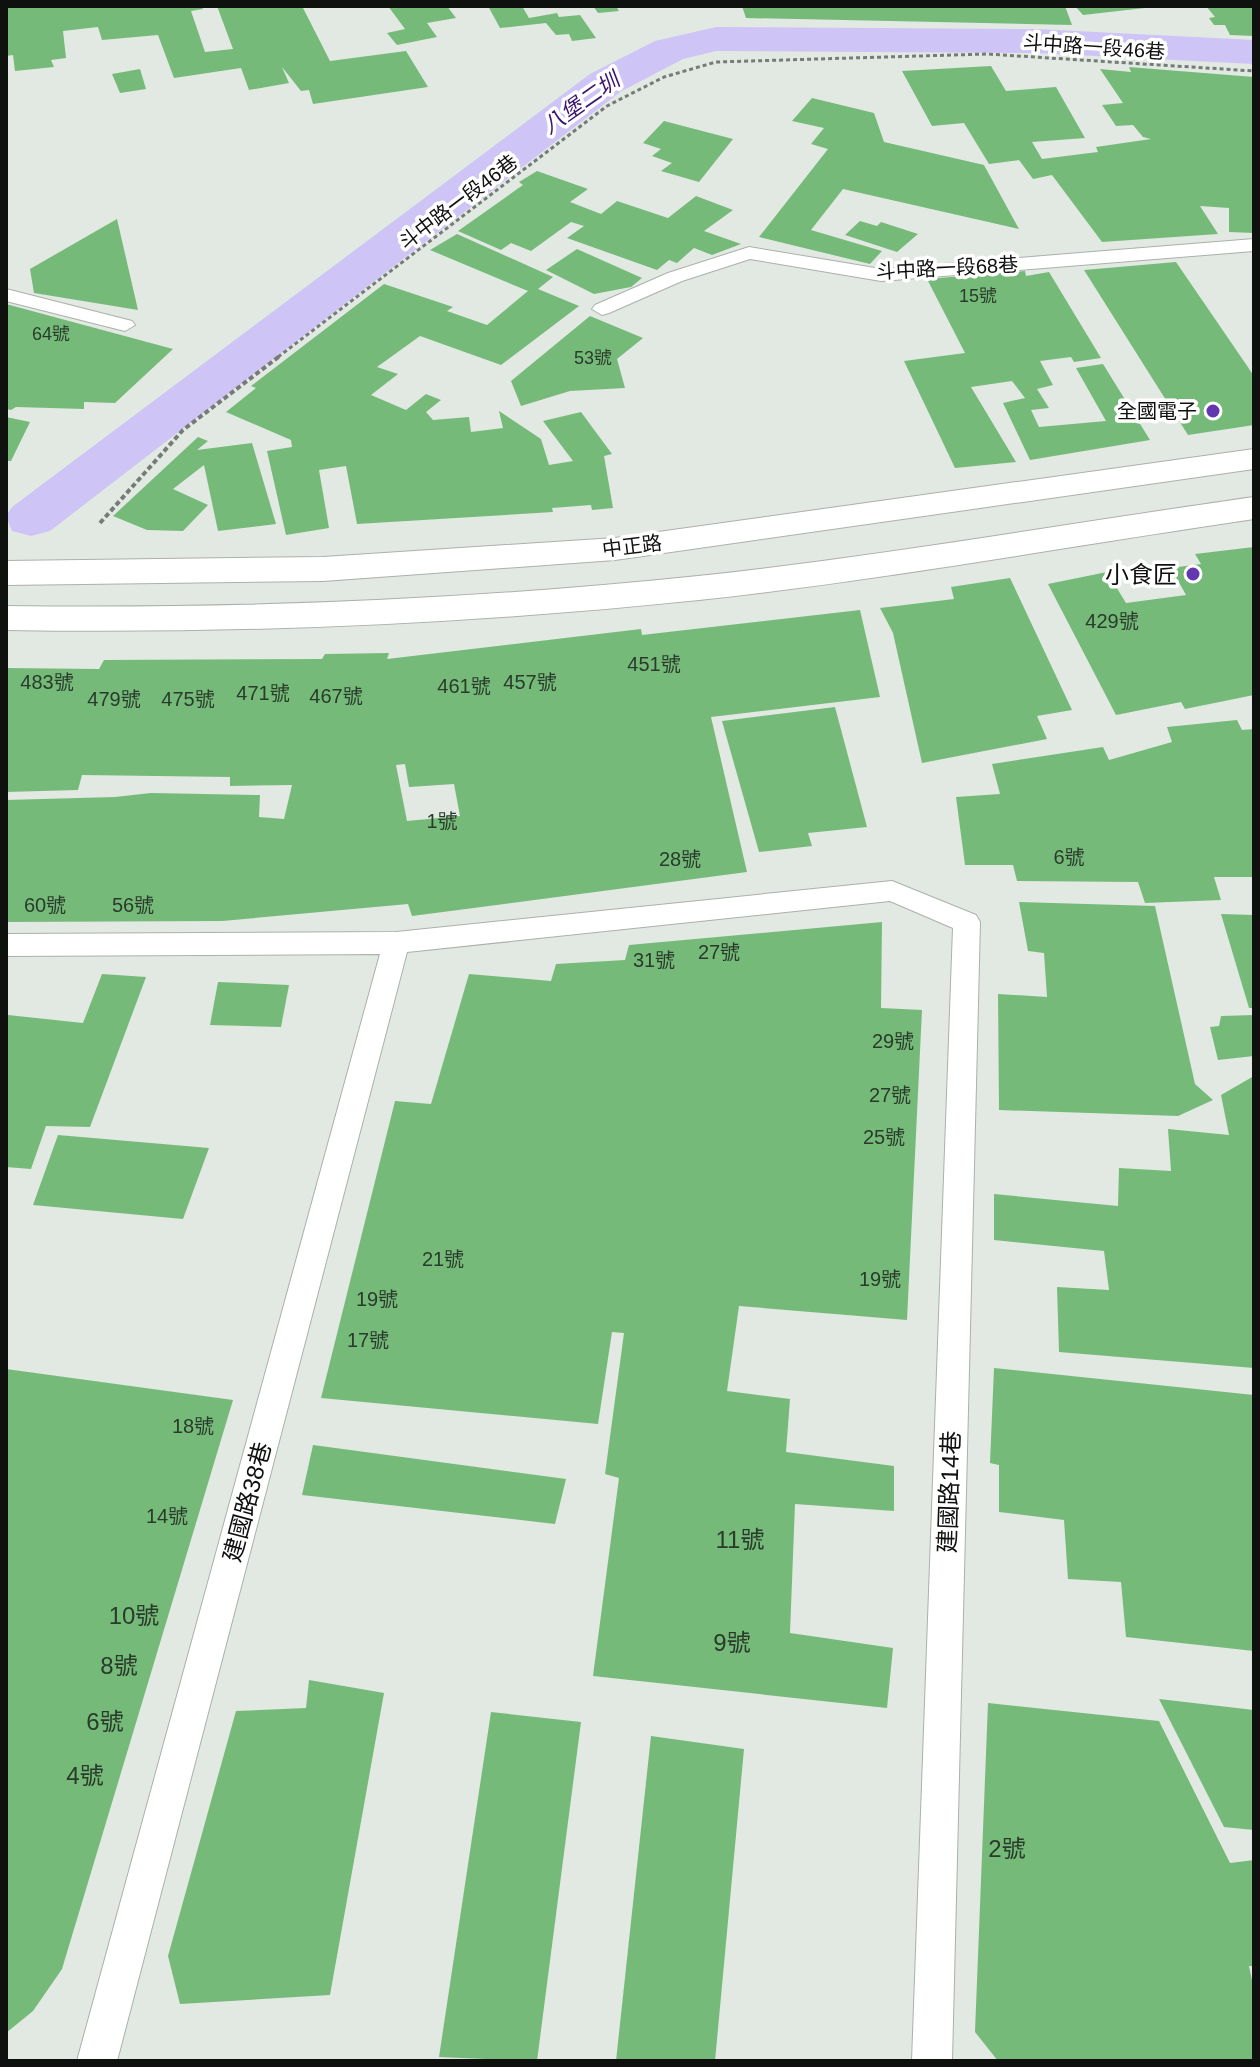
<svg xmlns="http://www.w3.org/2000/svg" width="1260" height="2067" font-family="Arial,'Noto Sans TC',sans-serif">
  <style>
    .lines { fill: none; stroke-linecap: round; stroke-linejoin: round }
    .canal { fill: #cec4f5; fill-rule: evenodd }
    .building { fill: #76ba7a; fill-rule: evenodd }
    .lane-casing { stroke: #aab1aa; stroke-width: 2 }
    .secondary-casing { stroke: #aab1aa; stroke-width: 2 }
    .path-far1 { stroke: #767b77; stroke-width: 3; stroke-dasharray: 4 3; stroke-linecap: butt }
    .path { stroke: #767b77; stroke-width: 4; stroke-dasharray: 5 3; stroke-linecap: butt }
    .lane { fill: #fff; fill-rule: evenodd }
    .secondary { fill: #fff; fill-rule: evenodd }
    .poi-dot { fill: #6337af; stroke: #fff; stroke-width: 3 }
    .labels { text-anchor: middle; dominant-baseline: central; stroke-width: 7; stroke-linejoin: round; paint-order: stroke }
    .far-number-label { font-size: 18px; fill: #293b2a }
    .far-street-label { font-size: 20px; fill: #0f110f; stroke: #fff }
    .far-poi-label { font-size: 20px; fill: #0f110f; stroke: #fff; text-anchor: end }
    .number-label { font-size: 20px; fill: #293b2a }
    .far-water-label { font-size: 22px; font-style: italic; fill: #3a1571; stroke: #fff }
    .poi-label { font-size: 24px; fill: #0f110f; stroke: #fff; text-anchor: end }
    .street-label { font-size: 24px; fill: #0f110f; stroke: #fff }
    .near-number-label { font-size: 24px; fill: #293b2a }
  </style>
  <rect width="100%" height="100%" fill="#e1e9e2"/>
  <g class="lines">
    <!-- canal -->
    <path class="canal" d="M 716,27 L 1036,29 L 1254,40 L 1254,64 L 1036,53 L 716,51 L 683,59 L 620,92 L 50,531 L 31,536 L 12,531 L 6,516 L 12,507 L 590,74 L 655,41 Z"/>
  </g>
  <!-- building -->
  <g class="building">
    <path d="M 6,6 L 201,6 L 203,9 L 191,11 L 205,52 L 233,49 L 217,6 L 302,6 L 330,61 L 406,51 L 428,87 L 313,104 L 309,90 L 301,91 L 282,67 L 289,83 L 249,90 L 241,68 L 174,78 L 158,35 L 102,40 L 98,27 L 63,31 L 66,58 L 51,60 L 54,67 L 15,71 L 13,55 L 6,56 Z"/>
    <path d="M 388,6 L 447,6 L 456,18 L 427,23 L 437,37 L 397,45 L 387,33 L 405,29 Z"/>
    <path d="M 488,6 L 522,6 L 529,18 L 557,13 L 559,17 L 580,15 L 596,38 L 572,41 L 569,34 L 556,35 L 546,23 L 500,28 Z"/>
    <path d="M 593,6 L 616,6 L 619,11 L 598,13 Z"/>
    <path d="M 742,6 L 1065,6 L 1072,25 L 746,18 Z"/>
    <path d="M 1075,6 L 1145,6 L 1145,8 L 1083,15 Z"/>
    <path d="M 1206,6 L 1254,6 L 1254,36 L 1230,35 L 1225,25 L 1214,25 L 1209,18 L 1215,17 Z"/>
    <path d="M 991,66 L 1006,91 L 1056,87 L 1085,138 L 1032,142 L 1042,159 L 1098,152 L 1096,147 L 1151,139 L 1143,137 L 1133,125 L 1116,126 L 1102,105 L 1123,103 L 1100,69 L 1131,72 L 1129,67 L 1254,77 L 1254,233 L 1229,232 L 1229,208 L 1200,206 L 1218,234 L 1102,242 L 1052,175 L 1033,179 L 1019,160 L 989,164 L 964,123 L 932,126 L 902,71 Z"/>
    <path d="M 140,69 L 146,89 L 120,93 L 112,74 Z"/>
    <path d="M 812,98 L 874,113 L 884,142 L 984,165 L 1019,229 L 843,189 L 811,230 L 882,251 L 870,264 L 759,237 L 828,149 L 811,144 L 824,128 L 792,121 Z"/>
    <path d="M 664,121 L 733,139 L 699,182 L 661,171 L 672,163 L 652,156 L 661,149 L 643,143 Z"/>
    <path d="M 537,171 L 588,189 L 570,202 L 601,214 L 617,201 L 668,218 L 696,196 L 733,210 L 704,231 L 741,244 L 712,255 L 694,248 L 677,263 L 669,260 L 657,270 L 567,238 L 584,226 L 571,222 L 531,251 L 511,243 L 501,250 L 458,231 L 523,185 L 519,182 Z"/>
    <path d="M 117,219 L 138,310 L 34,293 L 30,269 Z"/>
    <path d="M 860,221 L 877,226 L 881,222 L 918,234 L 897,252 L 845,235 Z"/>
    <path d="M 457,234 L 553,277 L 538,289 L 579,306 L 501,365 L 420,336 L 377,367 L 398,374 L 371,395 L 406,410 L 426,394 L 441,400 L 426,412 L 433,420 L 469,417 L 471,432 L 503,428 L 499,411 L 541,439 L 549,465 L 573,461 L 543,421 L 581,412 L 612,454 L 604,456 L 613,508 L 592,510 L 591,505 L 552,508 L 553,512 L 357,524 L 346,466 L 319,470 L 329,528 L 286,535 L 267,451 L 292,447 L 291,440 L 226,412 L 256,388 L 251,386 L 384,284 L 453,307 L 447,311 L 487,325 L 528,291 L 430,250 Z"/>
    <path d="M 577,249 L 642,278 L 631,287 L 594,294 L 546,270 Z"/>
    <path d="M 1176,262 L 1254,376 L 1254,425 L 1188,435 L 1084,270 Z"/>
    <path d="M 1025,271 L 1026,276 L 1049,272 L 1101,358 L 1074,362 L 1071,357 L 1040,361 L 1053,385 L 1037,389 L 1049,408 L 1031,410 L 1039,427 L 1106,421 L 1076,368 L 1103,364 L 1150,440 L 1030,460 L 1003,403 L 1025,398 L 1012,381 L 971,387 L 1016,462 L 955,468 L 904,361 L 965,353 L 927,279 Z"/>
    <path d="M 6,304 L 173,349 L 115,403 L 84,402 L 84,409 L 16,407 L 11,410 L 6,409 Z"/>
    <path d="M 590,316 L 643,338 L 617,359 L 625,388 L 570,391 L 521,406 L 511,381 Z"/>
    <path d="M 6,417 L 30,422 L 11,461 L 6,461 Z"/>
    <path d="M 198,437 L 208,441 L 197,450 L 252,443 L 276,524 L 218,531 L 204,465 L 173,489 L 208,505 L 183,531 L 147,530 L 113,516 Z"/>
    <path d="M 1254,547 L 1254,695 L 1185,709 L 1181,702 L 1116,715 L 1048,584 L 1107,572 L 1126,603 L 1186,595 L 1171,568 L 1201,564 L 1195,554 Z"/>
    <path d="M 1010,578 L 1072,710 L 1037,716 L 1047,739 L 922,763 L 893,633 L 880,608 L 954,599 L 951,587 Z"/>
    <path d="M 860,610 L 880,697 L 711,717 L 747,872 L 412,916 L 408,904 L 222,921 L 6,922 L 6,800 L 115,797 L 151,793 L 260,795 L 259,817 L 284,819 L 292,785 L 230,786 L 230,777 L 82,775 L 78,790 L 6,792 L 6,668 L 99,669 L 104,660 L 322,659 L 325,654 L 389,653 L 387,659 L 641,629 L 642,635 ZM 405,764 L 409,787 L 454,784 L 460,816 L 407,821 L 396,765 Z"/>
    <path d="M 835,707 L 867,827 L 808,833 L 812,846 L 759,852 L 722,721 Z"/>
    <path d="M 1237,720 L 1242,730 L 1254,729 L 1254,877 L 1214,877 L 1221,900 L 1145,903 L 1138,882 L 1017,881 L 1013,865 L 965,865 L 956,797 L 1000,794 L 992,764 L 1103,747 L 1109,760 L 1172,742 L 1167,727 Z"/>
    <path d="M 1019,902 L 1155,906 L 1195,1084 L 1213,1100 L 1178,1116 L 999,1110 L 998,994 L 1047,997 L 1044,953 L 1028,951 Z"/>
    <path d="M 1221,914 L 1254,915 L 1254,1008 L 1249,1008 Z"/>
    <path d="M 882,922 L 881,1008 L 922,1010 L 907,1320 L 739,1306 L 727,1391 L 790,1399 L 786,1452 L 894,1466 L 894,1511 L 795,1504 L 790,1633 L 893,1648 L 887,1708 L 593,1676 L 619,1478 L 605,1474 L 624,1333 L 612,1332 L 598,1424 L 321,1398 L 395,1101 L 431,1104 L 469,974 L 551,981 L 556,964 L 625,960 L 629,945 Z"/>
    <path d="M 102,974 L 146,977 L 90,1127 L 46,1126 L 31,1169 L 6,1167 L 8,1015 L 83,1023 Z"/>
    <path d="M 218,982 L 289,985 L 281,1027 L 210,1025 Z"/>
    <path d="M 1254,1015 L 1254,1056 L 1218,1060 L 1210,1027 L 1219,1026 L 1221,1016 Z"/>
    <path d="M 1254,1076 L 1254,1368 L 1059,1352 L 1057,1287 L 1109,1290 L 1104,1251 L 994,1240 L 994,1194 L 1118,1206 L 1119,1168 L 1171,1171 L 1168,1129 L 1229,1135 L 1221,1095 Z"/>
    <path d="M 58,1135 L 209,1148 L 183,1219 L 33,1205 Z"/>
    <path d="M 994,1368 L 1254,1395 L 1254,1651 L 1126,1637 L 1121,1582 L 1068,1579 L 1064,1520 L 999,1512 L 999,1465 L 990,1463 Z"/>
    <path d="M 6,1369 L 233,1400 L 62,1969 L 33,2011 L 6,2033 Z"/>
    <path d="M 313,1445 L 566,1479 L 555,1524 L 302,1495 Z"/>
    <path d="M 309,1680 L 384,1693 L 330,1995 L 180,2004 L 168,1956 L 236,1711 L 306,1708 Z"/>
    <path d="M 1159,1699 L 1254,1710 L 1254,1830 L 1224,1827 Z"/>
    <path d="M 988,1703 L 1159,1721 L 1230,1863 L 1254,1860 L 1254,1966 L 1249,1966 L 1254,1990 L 1254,2061 L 998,2061 L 975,2032 Z"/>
    <path d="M 491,1712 L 581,1722 L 537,2061 L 439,2057 Z"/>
    <path d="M 651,1736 L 744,1749 L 715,2061 L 616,2061 Z"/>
  </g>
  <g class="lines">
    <defs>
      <g id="lane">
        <path d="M 1254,239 L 1254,251 L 881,281 L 750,259 L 682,281 L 609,313 L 602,315 L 592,309 L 595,305 L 668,273 L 749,247 L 881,269 Z"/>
        <path d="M 6,289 L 132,321 L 135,325 L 125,331 L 6,301 Z"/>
        <path d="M 892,881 L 976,915 L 980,922 L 952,2061 L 912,2061 L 953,928 L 890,901 L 407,952 L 117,2061 L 77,2061 L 380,954 L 6,956 L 6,934 L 396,932 Z"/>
      </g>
      <g id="secondary">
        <path d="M 1254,449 L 1254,469 L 615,560 L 323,581 L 6,585 L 6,561 L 323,557 L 615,538 Z"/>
        <path d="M 1254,497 L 1254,519 C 1069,546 885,580 699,600 C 468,624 238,634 6,630 L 6,606 C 238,609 468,600 698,576 C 885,556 1069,523 1254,497 Z"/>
      </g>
    </defs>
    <!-- lane casing -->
    <use href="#lane" class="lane-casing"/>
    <!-- secondary casing -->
    <use href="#secondary" class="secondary-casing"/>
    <!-- path-far1 -->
    <path class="path-far1" d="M 278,357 L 607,106 L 664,77 L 716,62 L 987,54 L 1254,71"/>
    <!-- path -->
    <path class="path" d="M 100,523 L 183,430 L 281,355"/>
    <!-- lane -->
    <use href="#lane" class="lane"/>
    <!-- secondary -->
    <use href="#secondary" class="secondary"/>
  </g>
  <!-- markers -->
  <g class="poi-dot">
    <circle cx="1213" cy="411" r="8"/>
    <circle cx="1193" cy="574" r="8"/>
  </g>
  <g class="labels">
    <!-- far-number labels -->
    <g class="far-number-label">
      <text x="978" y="296">15號</text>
      <text x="51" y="334">64號</text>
      <text x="593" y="358">53號</text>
    </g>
    <!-- far-street labels -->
    <g class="far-street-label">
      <text transform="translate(1094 47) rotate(4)">斗中路一段46巷</text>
      <text transform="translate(458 202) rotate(-37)">斗中路一段46巷</text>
      <text transform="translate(947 268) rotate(-3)">斗中路一段68巷</text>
      <text transform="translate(632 546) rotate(-7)">中正路</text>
    </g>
    <!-- far-poi labels -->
    <g class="far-poi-label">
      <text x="1197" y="411">全國電子</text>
    </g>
    <!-- number labels -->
    <g class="number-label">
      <text x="1112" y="621">429號</text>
      <text x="654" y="664">451號</text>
      <text x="47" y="682">483號</text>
      <text x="530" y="682">457號</text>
      <text x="464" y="686">461號</text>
      <text x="263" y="693">471號</text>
      <text x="336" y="696">467號</text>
      <text x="114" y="699">479號</text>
      <text x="188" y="699">475號</text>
      <text x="442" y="821">1號</text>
      <text x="1069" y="857">6號</text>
      <text x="680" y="859">28號</text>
      <text x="45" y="905">60號</text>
      <text x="133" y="905">56號</text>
      <text x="719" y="952">27號</text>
      <text x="654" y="960">31號</text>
      <text x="893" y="1041">29號</text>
      <text x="890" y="1095">27號</text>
      <text x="884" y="1137">25號</text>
      <text x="443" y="1259">21號</text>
      <text x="880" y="1279">19號</text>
      <text x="377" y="1299">19號</text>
      <text x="368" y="1340">17號</text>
      <text x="193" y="1426">18號</text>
      <text x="167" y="1516">14號</text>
    </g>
    <!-- far-water labels -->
    <g class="far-water-label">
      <text transform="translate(581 103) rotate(-35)">八堡二圳</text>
    </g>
    <!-- poi labels -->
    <g class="poi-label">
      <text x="1177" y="574">小食匠</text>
    </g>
    <!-- street labels -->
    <g class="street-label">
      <text transform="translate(949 1492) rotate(-88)">建國路14巷</text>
      <text transform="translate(247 1502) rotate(-75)">建國路38巷</text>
    </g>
    <!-- near-number labels -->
    <g class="near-number-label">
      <text x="740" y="1539">11號</text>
      <text x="134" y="1615">10號</text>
      <text x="732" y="1642">9號</text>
      <text x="119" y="1665">8號</text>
      <text x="105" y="1721">6號</text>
      <text x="85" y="1775">4號</text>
      <text x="1007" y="1848">2號</text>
    </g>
  </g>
  <!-- border -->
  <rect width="1260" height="2067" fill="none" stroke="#0f110f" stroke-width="16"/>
</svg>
